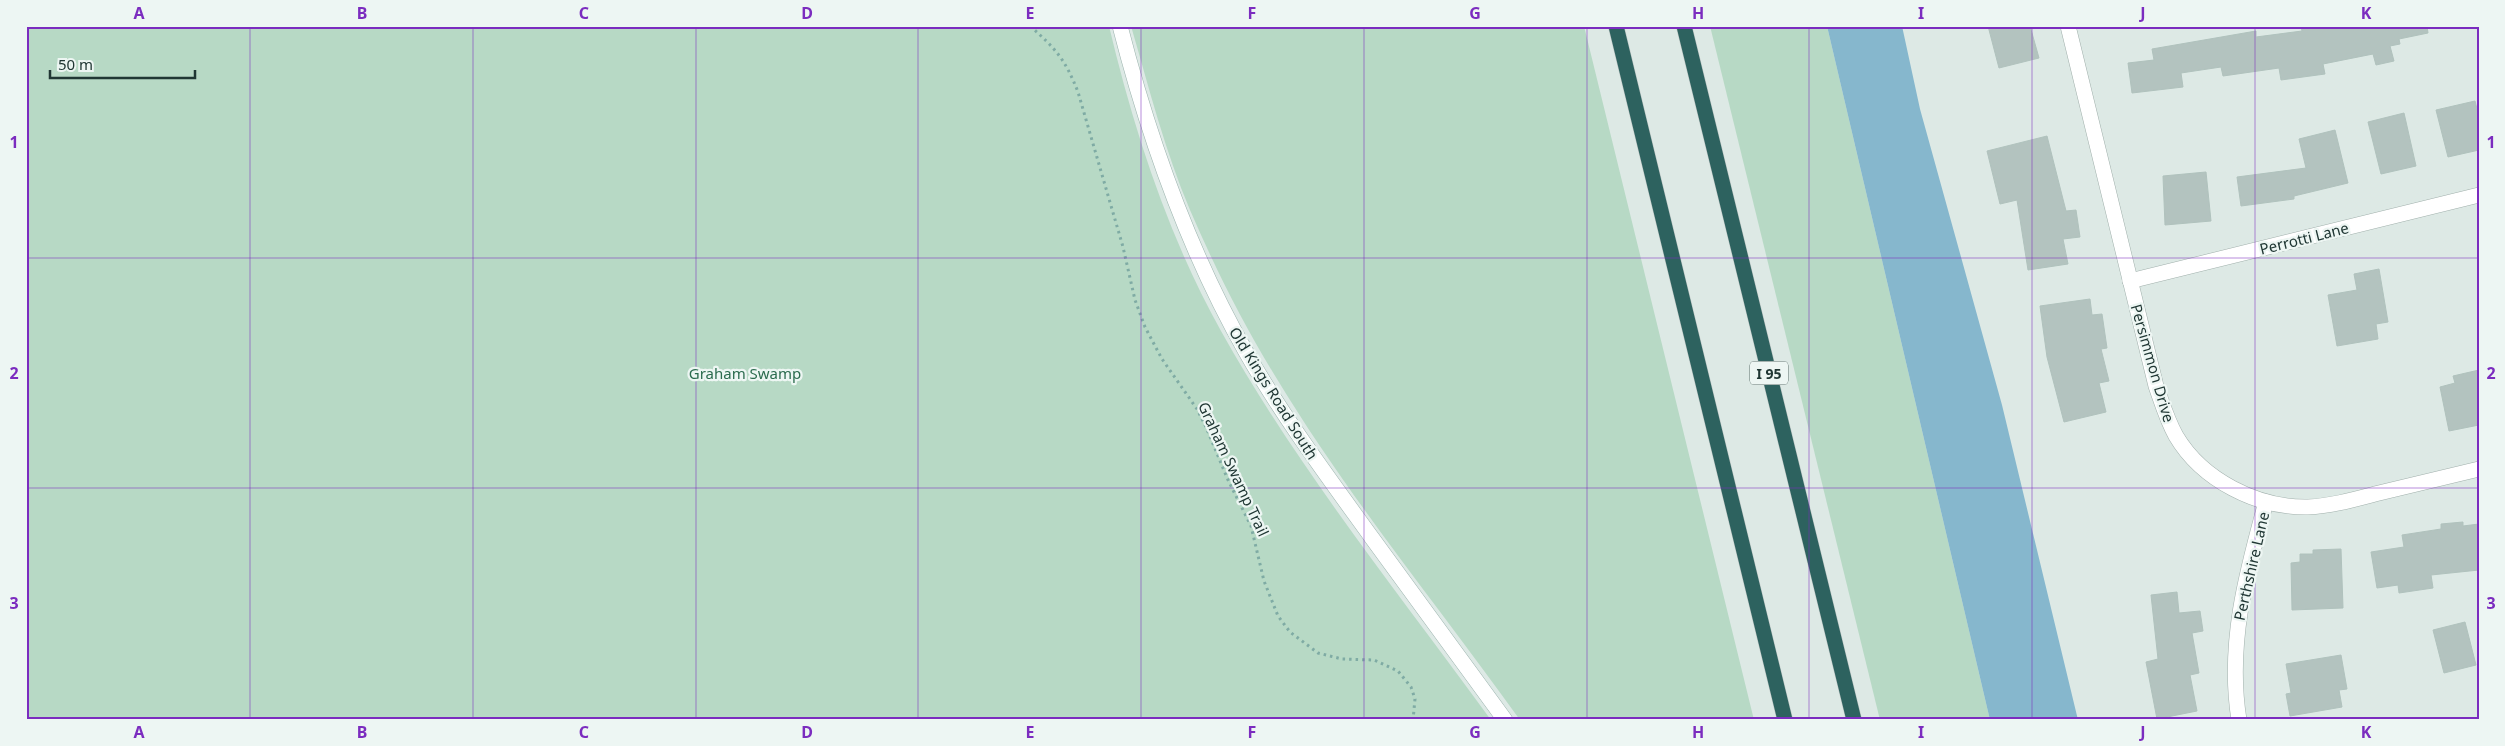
<svg xmlns="http://www.w3.org/2000/svg" width="2505" height="746" font-family="'Noto Sans',sans-serif">
  <style>
    .green { fill: #b7d9c5 }
    .water { fill: #86b7cd }
    .building { fill: #b3c3bf; stroke: #b0c2bd }
    .lines { fill: none; stroke-linecap: round; stroke-linejoin: round }
    .street-casing { stroke: #a1b0ac; stroke-width: 16 }
    .secondary-casing { stroke: #9db4af; stroke-width: 16 }
    .highway-casing { stroke: #bcc3c2; stroke-width: 16 }
    .path { stroke: #7faba4; stroke-width: 3; stroke-dasharray: 2.5 4; stroke-linecap: butt }
    .street { stroke: #fff; stroke-width: 15 }
    .secondary { stroke: #fff; stroke-width: 15 }
    .highway { stroke: #2d625f; stroke-width: 15 }
    .grid { fill: none; stroke: #7b2cbf; stroke-width: 1; stroke-opacity: 0.55 }
    .labels { text-anchor: middle; dominant-baseline: central; stroke-width: 4.5; stroke-linejoin: round; paint-order: stroke }
    .shield { fill: #edf6f3; stroke: #5e706d; stroke-width: 1 }
    .shield-label { font-size: 14px; font-weight: bold; fill: #203734 }
    .street-label { font-size: 15px; fill: #203734; stroke: #edf6f3 }
    .park-label { font-size: 15px; fill: #2c6c4f; stroke: #edf6f3 }
    .neatline { fill: none; stroke: #7b2cbf; stroke-width: 2 }
    .grid-label { font-size: 16px; text-anchor: middle; font-weight: bold; fill: #7b2cbf }
  </style>
  <rect width="100%" height="100%" fill="#dde9e5"/>
  <!-- green -->
  <g class="green">
    <path d="M 26,26 L 1109,26 C 1134,131 1168,236 1221,331 C 1298,469 1398,592 1491,720 L 26,720 Z"/>
    <path d="M 1131,26 L 1584,26 L 1754,720 L 1520,720 C 1439,607 1349,498 1277,379 C 1244,326 1215,268 1190,210 C 1165,151 1149,88 1131,26 Z"/>
    <path d="M 1710,26 L 1827,26 L 1990,720 L 1880,720 Z"/>
  </g>
  <!-- water -->
  <path class="water" d="M 1827,26 L 1902,26 L 1920,109 L 2002,405 L 2078,720 L 1990,720 Z"/>
  <!-- building -->
  <g class="building">
    <path d="M 1988,26 L 2030,26 L 2039,58 L 1999,68 Z"/>
    <path d="M 2301,26 L 2427,26 L 2428,33 L 2399,39 L 2400,44 L 2390,46 L 2394,61 L 2376,65 L 2373,54 L 2323,64 L 2325,74 L 2281,80 L 2279,68 L 2223,76 L 2221,67 L 2181,73 L 2183,87 L 2132,93 L 2128,63 L 2154,60 L 2152,49 L 2256,31 L 2256,37 L 2302,31 Z"/>
    <path d="M 2475,101 L 2479,117 L 2479,150 L 2448,157 L 2436,110 Z"/>
    <path d="M 2404,113 L 2416,166 L 2381,174 L 2368,122 Z"/>
    <path d="M 2335,130 L 2348,183 L 2294,196 L 2294,199 L 2241,206 L 2237,177 L 2306,168 L 2299,139 Z"/>
    <path d="M 2047,136 L 2066,211 L 2076,210 L 2080,237 L 2063,239 L 2068,264 L 2028,270 L 2017,200 L 2000,204 L 1987,151 Z"/>
    <path d="M 2206,172 L 2211,221 L 2165,225 L 2163,176 Z"/>
    <path d="M 2379,269 L 2388,322 L 2376,324 L 2378,339 L 2337,346 L 2328,295 L 2357,290 L 2354,274 Z"/>
    <path d="M 2090,299 L 2092,315 L 2102,314 L 2107,348 L 2101,349 L 2109,381 L 2099,383 L 2106,412 L 2064,422 L 2047,357 L 2040,306 Z"/>
    <path d="M 2479,370 L 2479,425 L 2449,431 L 2440,387 L 2455,383 L 2453,376 Z"/>
    <path d="M 2463,522 L 2463,526 L 2479,524 L 2479,570 L 2431,575 L 2433,588 L 2399,593 L 2398,585 L 2377,588 L 2371,552 L 2404,547 L 2402,535 L 2441,529 L 2441,524 Z"/>
    <path d="M 2341,549 L 2343,608 L 2292,610 L 2291,563 L 2300,562 L 2300,554 L 2313,554 L 2313,550 Z"/>
    <path d="M 2177,592 L 2179,613 L 2200,611 L 2203,631 L 2192,633 L 2199,673 L 2190,675 L 2197,711 L 2157,719 L 2146,662 L 2158,659 L 2151,595 Z"/>
    <path d="M 2465,622 L 2476,665 L 2444,673 L 2433,630 Z"/>
    <path d="M 2341,655 L 2347,689 L 2339,690 L 2342,707 L 2290,716 L 2286,694 L 2291,693 L 2286,664 Z"/>
  </g>
  <g class="lines">
    <defs>
      <g id="street">
        <path d="M 2068,26 L 2156,386 C 2162,403 2167,420 2176,436 C 2202,480 2257,508 2308,507 C 2332,506 2356,499 2379,493 C 2412,485 2445,477 2479,469"/>
        <path d="M 2130,281 L 2479,195"/>
        <path d="M 2239,720 C 2227,645 2246,574 2266,502"/>
      </g>
      <path id="secondary" d="M 1120,26 C 1149,139 1188,250 1246,352 C 1283,417 1328,477 1372,538 C 1416,598 1460,659 1505,720"/>
      <g id="highway">
        <path d="M 1616,26 L 1785,720"/>
        <path d="M 1684,26 L 1854,720"/>
      </g>
    </defs>
    <!-- street casing -->
    <use href="#street" class="street-casing"/>
    <!-- secondary casing -->
    <use href="#secondary" class="secondary-casing"/>
    <!-- highway casing -->
    <use href="#highway" class="highway-casing"/>
    <!-- path -->
    <path class="path" d="M 1030,26 C 1056,49 1065,59 1078,92 L 1123,247 L 1135,300 L 1145,327 L 1162,359 L 1197,409 L 1206,427 L 1228,480 L 1251,526 L 1264,581 L 1278,616 L 1290,632 L 1318,653 L 1342,659 L 1374,660 L 1398,671 L 1411,687 L 1415,699 L 1413,720"/>
    <!-- street -->
    <use href="#street" class="street"/>
    <!-- secondary -->
    <use href="#secondary" class="secondary"/>
    <!-- highway -->
    <use href="#highway" class="highway"/>
  </g>
  <!-- grid -->
  <path class="grid" d="M 250,26 L 250,720M 473,26 L 473,720M 696,26 L 696,720M 918,26 L 918,720M 1141,26 L 1141,720M 1364,26 L 1364,720M 1587,26 L 1587,720M 1809,26 L 1809,720M 2032,26 L 2032,720M 2255,26 L 2255,720M 26,258 L 2479,258M 26,488 L 2479,488"/>
  <g class="labels">
    <!-- shield labels -->
    <rect class="shield" x="1750" y="361.5" width="38" height="23" rx="4"/>
    <g class="shield-label">
      <text x="1769" y="373">I 95</text>
    </g>
    <!-- street labels -->
    <g class="street-label">
      <text transform="translate(2304 238) rotate(-14)">Perrotti Lane</text>
      <text transform="translate(2153 363) rotate(74)">Persimmon Drive</text>
      <text transform="translate(1274 393) rotate(58)">Old Kings Road South</text>
      <text transform="translate(1234 469) rotate(65)">Graham Swamp Trail</text>
      <text transform="translate(2251 566) rotate(-77)">Perthshire Lane</text>
    </g>
    <!-- park labels -->
    <g class="park-label">
      <text x="745" y="373">Graham Swamp</text>
    </g>
  </g>
  <!-- border -->
  <rect width="2505" height="746" fill="none" stroke="#edf6f3" stroke-width="55"/>
  <!-- scale -->
  <path d="M50 70v8h145v-8" fill="none" stroke="#203734" stroke-width="2.5"/>
  <text x="58" y="70" font-size="15" fill="#203734" stroke="#edf6f3" stroke-width="4" paint-order="stroke">50 m</text>
  <rect x="28" y="28" width="2450" height="690" class="neatline"/>
  <g class="grid-label">
    <text x="139" y="19">A</text>
    <text x="362" y="19">B</text>
    <text x="584" y="19">C</text>
    <text x="807" y="19">D</text>
    <text x="1030" y="19">E</text>
    <text x="1252" y="19">F</text>
    <text x="1475" y="19">G</text>
    <text x="1698" y="19">H</text>
    <text x="1921" y="19">I</text>
    <text x="2143" y="19">J</text>
    <text x="2366" y="19">K</text>
    <text x="14" y="148">1</text>
    <text x="2491" y="148">1</text>
    <text x="14" y="379">2</text>
    <text x="2491" y="379">2</text>
    <text x="14" y="609">3</text>
    <text x="2491" y="609">3</text>
    <text x="139" y="738">A</text>
    <text x="362" y="738">B</text>
    <text x="584" y="738">C</text>
    <text x="807" y="738">D</text>
    <text x="1030" y="738">E</text>
    <text x="1252" y="738">F</text>
    <text x="1475" y="738">G</text>
    <text x="1698" y="738">H</text>
    <text x="1921" y="738">I</text>
    <text x="2143" y="738">J</text>
    <text x="2366" y="738">K</text>
  </g>
</svg>
